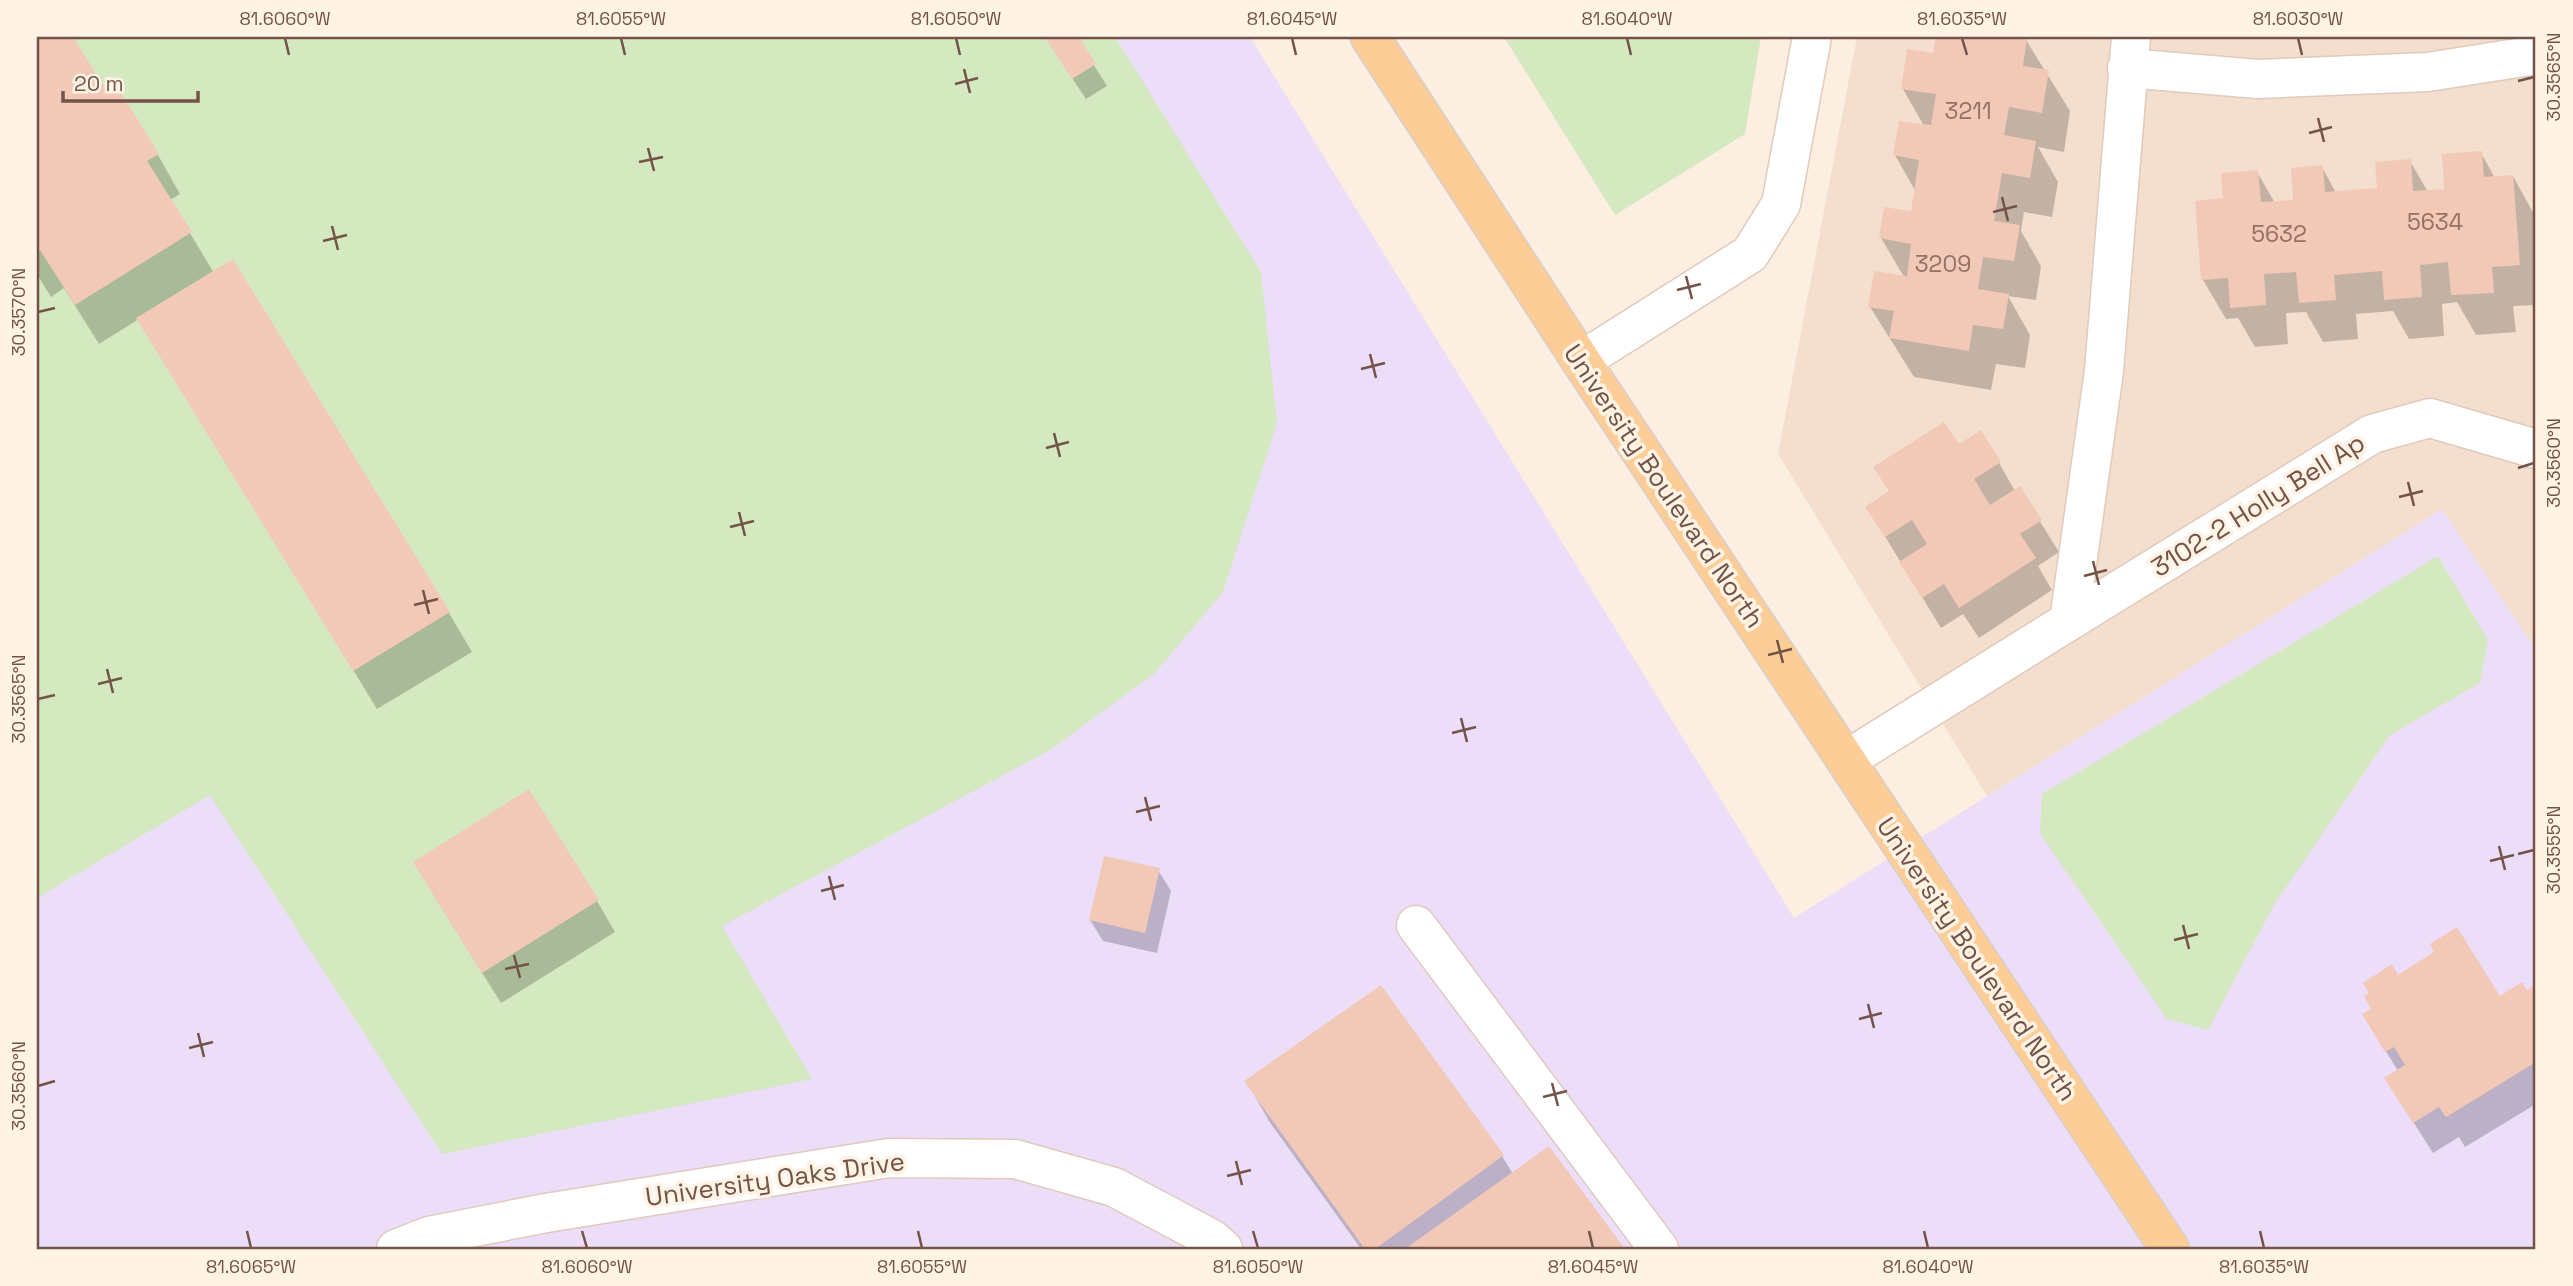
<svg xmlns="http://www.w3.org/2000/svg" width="2573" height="1286" font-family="'Space Grotesk',sans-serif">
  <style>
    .residential { fill: #f4dfce }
    .education { fill: #ecddf8 }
    .green { fill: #d4e9bf }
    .shadow { fill: #0003 }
    .building { fill: #f2c9b7 }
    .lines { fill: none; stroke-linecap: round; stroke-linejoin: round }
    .minor-casing { stroke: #e0cabc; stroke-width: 41 }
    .major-casing { stroke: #d8cfcb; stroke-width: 41 }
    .minor { stroke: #fff; stroke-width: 38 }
    .major { stroke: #fccd97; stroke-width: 38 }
    .ticks { fill: none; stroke: #735347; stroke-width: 2.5 }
    .labels { text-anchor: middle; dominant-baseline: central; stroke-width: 7; stroke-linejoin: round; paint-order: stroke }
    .number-label { font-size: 23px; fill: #937063 }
    .street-label { font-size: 26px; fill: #735347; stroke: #fff3e6 }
    .neatline { fill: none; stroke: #735347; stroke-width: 2.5 }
    .ticks-label { font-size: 18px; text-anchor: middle; fill: #735347 }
  </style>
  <rect width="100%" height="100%" fill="#fceee0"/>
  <!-- residential -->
  <path class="residential" d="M 1857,37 L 2536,37 L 2536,650 L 2442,509 L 1987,796 L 1778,454 Z"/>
  <!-- education -->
  <path class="education" d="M 37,37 L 1250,37 L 1794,918 L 2442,509 L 2536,650 L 2536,1249 L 37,1249 Z"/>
  <!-- green -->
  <g class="green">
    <path d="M 37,37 L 1115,37 L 1261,272 L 1277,423 L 1223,592 L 1155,673 L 1050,750 L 722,926 L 812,1079 L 442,1154 L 210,795 L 37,898 Z"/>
    <path d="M 1504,37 L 1761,37 L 1745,134 L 1615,215 Z"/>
    <path d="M 2438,556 L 2488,640 L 2480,683 L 2390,735 L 2275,903 L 2208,1030 L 2167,1019 L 2040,833 L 2042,794 Z"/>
  </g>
  <!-- shadow -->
  <g class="shadow">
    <path d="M 37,37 L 71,37 L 104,90 L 158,155 L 180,194 L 170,200 L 214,273 L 449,613 L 472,652 L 377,709 L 139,319 L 99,344 L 64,288 L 51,297 L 37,274 Z"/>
    <path d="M 1045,37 L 1076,37 L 1107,86 L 1086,99 Z"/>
    <path d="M 1938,37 L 2006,37 L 2026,40 L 2070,111 L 2064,152 L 2038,147 L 2058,182 L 2052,217 L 2024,212 L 2021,231 L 2041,266 L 2036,300 L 2008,296 L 2030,335 L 2025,368 L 1996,364 L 1991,390 L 1914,377 L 1870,307 L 1904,277 L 1881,238 L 1912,213 L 1916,192 L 1895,155 L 1924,126 L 1903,89 L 1935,55 Z"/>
    <path d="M 2481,153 L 2495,178 L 2513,176 L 2535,216 L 2536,305 L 2513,306 L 2516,332 L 2476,335 L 2457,302 L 2442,304 L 2444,336 L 2409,339 L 2393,311 L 2356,314 L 2358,339 L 2323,342 L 2306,312 L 2286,313 L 2288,344 L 2255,347 L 2238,318 L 2226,319 L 2203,280 L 2197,202 L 2225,200 L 2257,172 L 2275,203 L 2295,202 L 2322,167 L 2336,193 L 2378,190 L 2410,161 L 2428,192 L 2446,191 Z"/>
    <path d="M 1958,447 L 1999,463 L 2015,491 L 2019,488 L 2059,552 L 2038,566 L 2052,590 L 1979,638 L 1963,614 L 1941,628 L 1867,507 Z"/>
    <path d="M 1158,870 L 1171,891 L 1157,953 L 1103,941 L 1090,920 Z"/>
    <path d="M 433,894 L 597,901 L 615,932 L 501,1003 Z"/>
    <path d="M 2398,977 L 2499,998 L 2526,992 L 2536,986 L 2536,1104 L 2465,1147 L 2459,1137 L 2433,1153 L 2405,1109 L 2398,1071 L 2382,1045 L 2373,1009 Z"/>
    <path d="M 1247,1082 L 1502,1156 L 1513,1174 L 1549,1149 L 1623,1249 L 1361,1249 L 1269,1121 Z"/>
  </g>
  <!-- building -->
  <g class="building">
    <path d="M 37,37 L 73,37 L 105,88 L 114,82 L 159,154 L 147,161 L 192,232 L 75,305 L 40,250 L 37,252 Z"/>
    <path d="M 1045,37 L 1079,37 L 1096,64 L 1072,79 Z"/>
    <path d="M 1936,37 L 2027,38 L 2023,66 L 2049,70 L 2042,113 L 2009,107 L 2004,135 L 2036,141 L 2030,178 L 2002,173 L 1994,221 L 2020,225 L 2014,261 L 1983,257 L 1978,289 L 2009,294 L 2003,329 L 1973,325 L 1969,351 L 1889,338 L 1894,311 L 1868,307 L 1874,271 L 1907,276 L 1911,244 L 1879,238 L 1884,207 L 1911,211 L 1919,160 L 1893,155 L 1899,121 L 1931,125 L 1936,94 L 1901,89 L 1907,49 L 1933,53 Z"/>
    <path d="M 2482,151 L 2484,177 L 2513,175 L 2520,265 L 2492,267 L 2494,293 L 2451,295 L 2448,262 L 2420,265 L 2422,297 L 2384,300 L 2382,271 L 2334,275 L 2336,300 L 2299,303 L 2296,272 L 2264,274 L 2266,305 L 2230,308 L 2228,278 L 2201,280 L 2195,201 L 2223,198 L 2221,173 L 2258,170 L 2261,202 L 2293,200 L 2291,168 L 2323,165 L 2325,192 L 2377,188 L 2375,162 L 2411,159 L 2413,191 L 2444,189 L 2442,154 Z"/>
    <path d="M 233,259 L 450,612 L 353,671 L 136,318 Z"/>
    <path d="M 1944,422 L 1959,444 L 1981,430 L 2001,462 L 1974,479 L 1990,505 L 2020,486 L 2042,520 L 2020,534 L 2036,558 L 1959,608 L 1944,584 L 1922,598 L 1899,562 L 1927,544 L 1912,520 L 1885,537 L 1865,507 L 1889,491 L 1873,467 Z"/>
    <path d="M 529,789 L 599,900 L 482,973 L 413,862 Z"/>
    <path d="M 1104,856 L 1160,868 L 1145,933 L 1089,920 Z"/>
    <path d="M 2457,927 L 2500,996 L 2522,982 L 2527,990 L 2536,984 L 2536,1062 L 2446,1117 L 2439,1107 L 2413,1123 L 2384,1078 L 2405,1065 L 2394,1047 L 2385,1052 L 2362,1014 L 2371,1009 L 2364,996 L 2369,993 L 2363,983 L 2392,964 L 2398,975 L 2434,952 L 2430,944 Z"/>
    <path d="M 1381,985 L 1504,1155 L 1375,1249 L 1365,1249 L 1244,1081 Z"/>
    <path d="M 1549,1146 L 1625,1249 L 1405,1249 Z"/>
  </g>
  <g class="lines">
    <defs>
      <g id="minor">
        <path d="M 2127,68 L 2258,79 L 2428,72 L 2536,55"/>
        <path d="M 1581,361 L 1750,254 L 1781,204 L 1812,37"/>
        <path d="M 2069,621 L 2372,434 L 2430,418 L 2536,449"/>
        <path d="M 1846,760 L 2069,621 L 2104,371 L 2131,37"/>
        <path d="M 1416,925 L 1659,1249"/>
        <path d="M 396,1249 L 429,1236 L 546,1213 L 889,1158 L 1015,1159 L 1114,1187 L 1212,1239 L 1223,1249"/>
      </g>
      <path id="major" d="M 1370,37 L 1581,361 L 2170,1249"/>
    </defs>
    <!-- minor casing -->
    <use href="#minor" class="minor-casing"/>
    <!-- major casing -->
    <use href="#major" class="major-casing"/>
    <!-- minor -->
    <use href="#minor" class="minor"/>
    <!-- major -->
    <use href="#major" class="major"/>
  </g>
  <!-- ticks -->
  <path class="ticks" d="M 285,38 L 289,55M 621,38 L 625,55M 956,38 L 960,55M 1292,38 L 1296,55M 1627,38 L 1631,55M 1962,38 L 1967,55M 2298,38 L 2302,55M 964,69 L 970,93M 2518,81 L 2534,77M 955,84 L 978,78M 2318,118 L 2324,142M 2309,133 L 2332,127M 648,148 L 654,171M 639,162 L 663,157M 2002,197 L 2008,221M 1993,212 L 2017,206M 332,226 L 338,250M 323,241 L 347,235M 1686,276 L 1692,299M 1677,290 L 1701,284M 38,312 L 55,308M 1370,354 L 1376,378M 1361,369 L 1385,363M 1054,433 L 1060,457M 1046,448 L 1069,442M 2518,468 L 2534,463M 2408,482 L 2414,506M 2399,497 L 2423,491M 739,512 L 745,536M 730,527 L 754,521M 2093,561 L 2099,585M 2084,576 L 2107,570M 423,590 L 429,614M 414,605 L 438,599M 1777,640 L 1783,663M 1768,655 L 1792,649M 107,669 L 113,693M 98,684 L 122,678M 38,699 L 55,695M 1461,718 L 1467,742M 1452,733 L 1476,727M 1145,797 L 1151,821M 1136,812 L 1160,806M 2499,846 L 2505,870M 2518,854 L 2534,850M 2490,861 L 2514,855M 829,876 L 835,900M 821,891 L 844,885M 2183,925 L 2189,949M 2174,940 L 2198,934M 514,955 L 520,978M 505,969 L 529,964M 1868,1004 L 1874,1028M 1859,1019 L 1882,1013M 198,1033 L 204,1057M 189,1048 L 213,1042M 1552,1083 L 1558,1106M 38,1086 L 55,1081M 1543,1097 L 1567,1091M 1236,1161 L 1242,1185M 1227,1176 L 1251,1170M 247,1231 L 251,1248M 582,1231 L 587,1248M 918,1231 L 922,1248M 1253,1231 L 1258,1248M 1589,1231 L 1593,1248M 1924,1231 L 1928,1248M 2260,1231 L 2264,1248"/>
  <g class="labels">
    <!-- number labels -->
    <g class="number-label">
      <text x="1968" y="111">3211</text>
      <text x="2435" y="222">5634</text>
      <text x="2279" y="234">5632</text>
      <text x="1943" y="264">3209</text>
    </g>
    <!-- street labels -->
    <g class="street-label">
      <text transform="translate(1664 486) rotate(56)">University Boulevard North</text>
      <text transform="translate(2258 505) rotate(-32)">3102-2 Holly Bell Ap</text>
      <text transform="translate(1977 959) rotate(56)">University Boulevard North</text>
      <text transform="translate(775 1179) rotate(-8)">University Oaks Drive</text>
    </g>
  </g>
  <!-- border -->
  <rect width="2573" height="1286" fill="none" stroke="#fff3e6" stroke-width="77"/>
  <!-- scale -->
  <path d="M63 91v10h135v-10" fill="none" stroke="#735347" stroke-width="3.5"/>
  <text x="74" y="91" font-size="21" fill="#735347" stroke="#fff3e6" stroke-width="5" paint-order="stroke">20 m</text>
  <rect x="38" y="38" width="2496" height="1210" class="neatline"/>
  <g class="ticks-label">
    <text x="285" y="25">81.6060°W</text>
    <text x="621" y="25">81.6055°W</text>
    <text x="956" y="25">81.6050°W</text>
    <text x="1292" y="25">81.6045°W</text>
    <text x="1627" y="25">81.6040°W</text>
    <text x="1962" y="25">81.6035°W</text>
    <text x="2298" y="25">81.6030°W</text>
    <text transform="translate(2554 77) rotate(-90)" y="6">30.3565°N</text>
    <text transform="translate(19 312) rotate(-90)" y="6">30.3570°N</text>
    <text transform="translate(2554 463) rotate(-90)" y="6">30.3560°N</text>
    <text transform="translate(19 699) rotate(-90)" y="6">30.3565°N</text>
    <text transform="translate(2554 850) rotate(-90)" y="6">30.3555°N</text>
    <text transform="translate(19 1086) rotate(-90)" y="6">30.3560°N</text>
    <text x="251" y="1273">81.6065°W</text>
    <text x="587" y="1273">81.6060°W</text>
    <text x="922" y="1273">81.6055°W</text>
    <text x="1258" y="1273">81.6050°W</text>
    <text x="1593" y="1273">81.6045°W</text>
    <text x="1928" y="1273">81.6040°W</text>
    <text x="2264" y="1273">81.6035°W</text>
  </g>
</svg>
